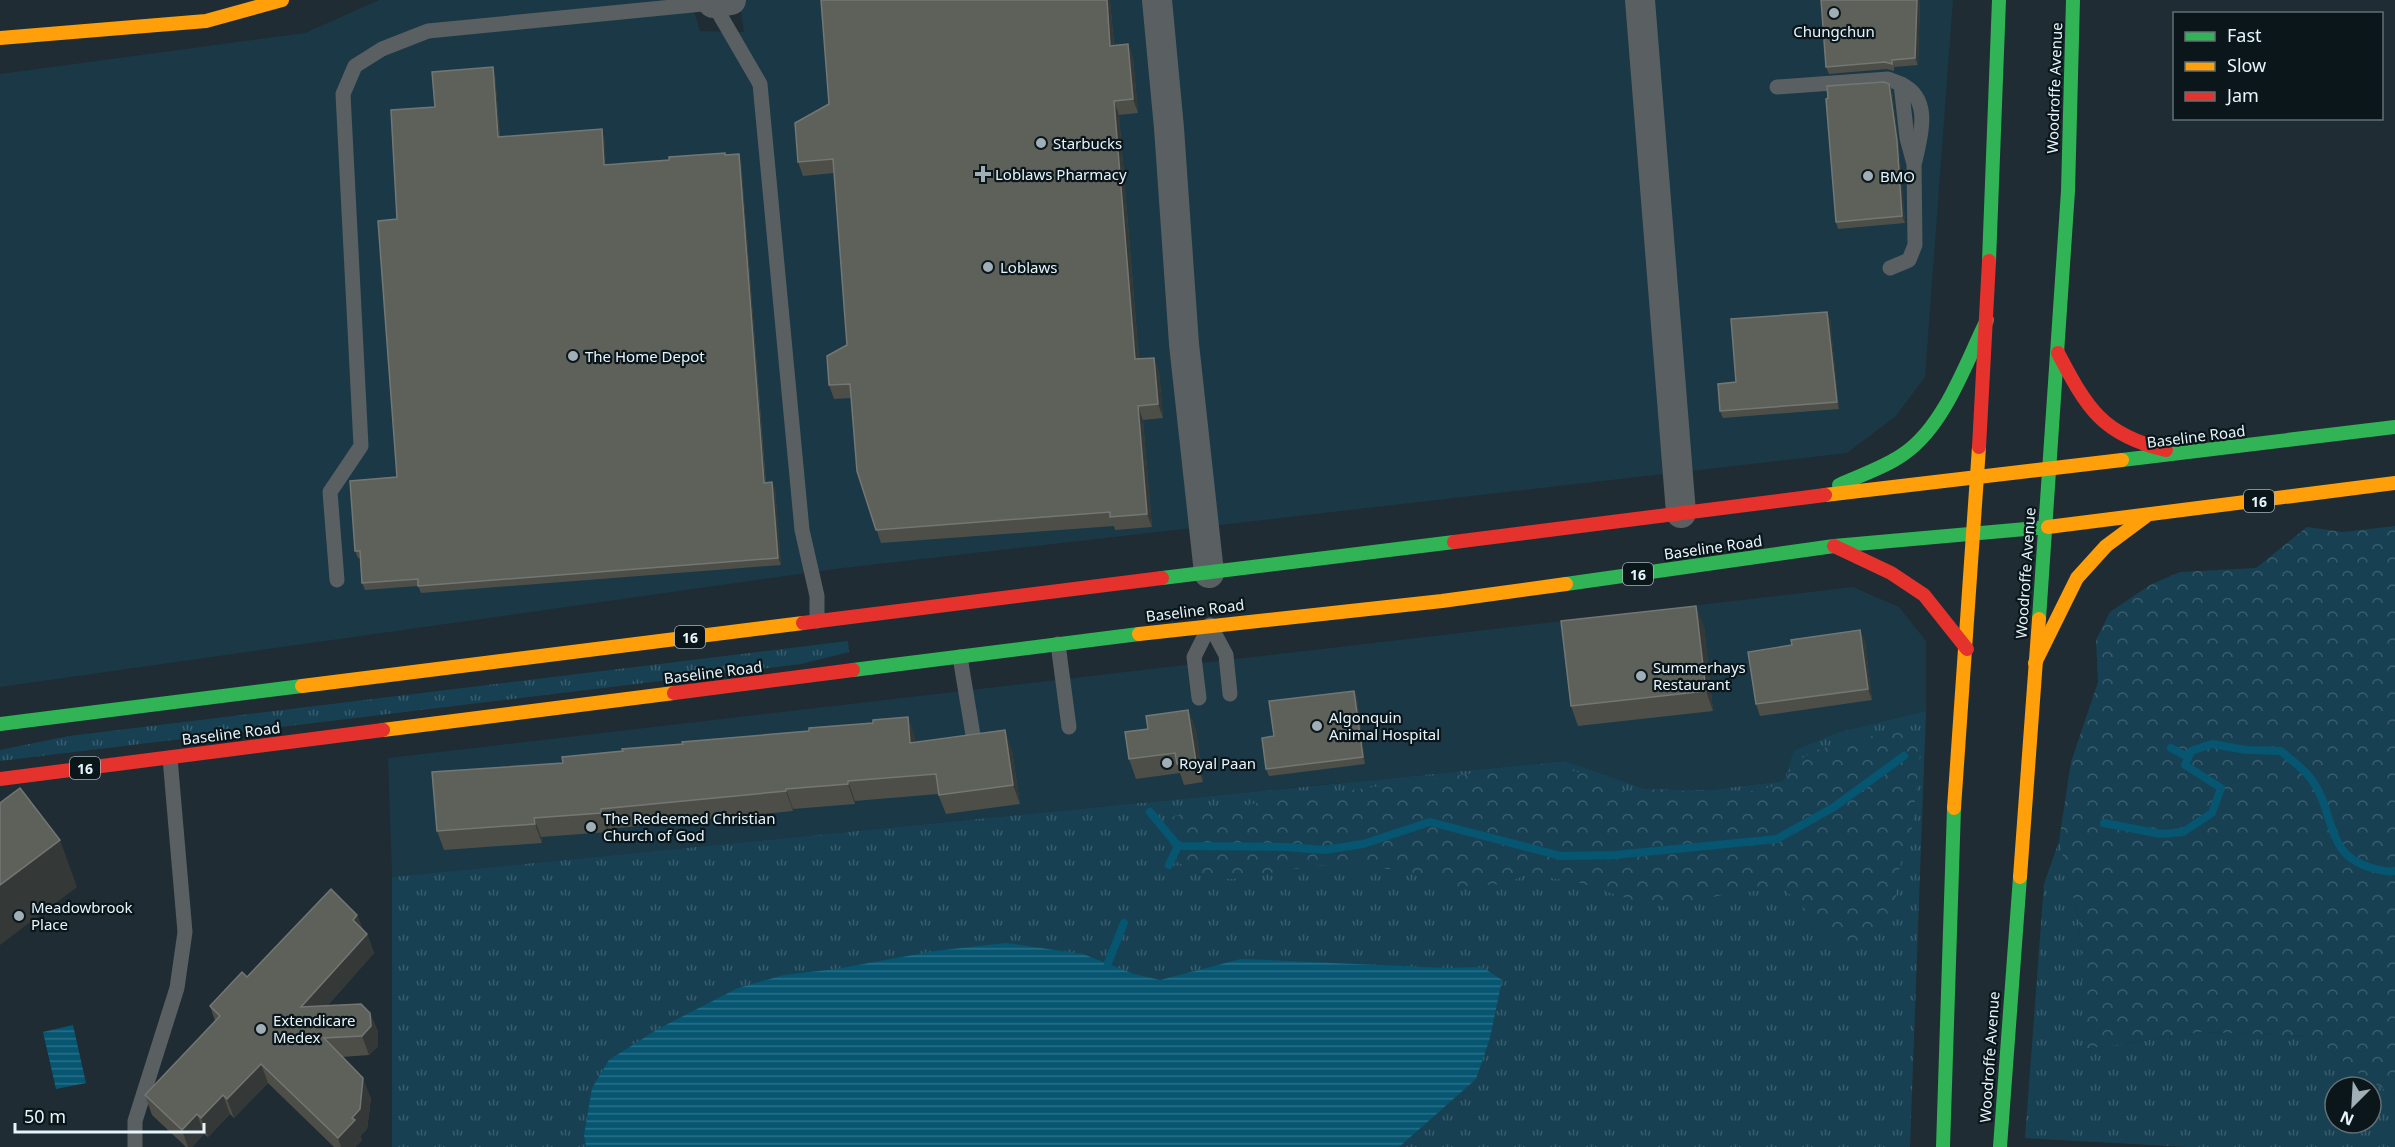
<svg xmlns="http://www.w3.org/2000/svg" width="2395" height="1147" font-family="'Noto Sans',sans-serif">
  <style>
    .built { fill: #1a3846 }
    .grass { fill: url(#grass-tufts); fill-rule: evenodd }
    .forest { fill: url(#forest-crowns) }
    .water { fill: url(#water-rules) }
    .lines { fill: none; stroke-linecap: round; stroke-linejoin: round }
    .stream { stroke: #065671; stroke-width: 8 }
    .lane { stroke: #5a5f62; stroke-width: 15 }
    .street { stroke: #5a5f62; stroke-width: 30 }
    .fast { stroke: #30b455; stroke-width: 14 }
    .slow { stroke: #ff9f0a; stroke-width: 14 }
    .jam { stroke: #e5322d; stroke-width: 14 }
    .wall { fill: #4d4e47 }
    .shaded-wall { fill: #343937 }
    .building { fill: #5e605a; stroke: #737774; stroke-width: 1.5 }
    .poi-dot { fill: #a0afb6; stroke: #0b161b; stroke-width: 2 }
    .labels { text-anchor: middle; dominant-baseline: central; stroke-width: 4.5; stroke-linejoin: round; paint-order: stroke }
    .shield { fill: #0b161b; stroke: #a4b2b8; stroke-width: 1.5 }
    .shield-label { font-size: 14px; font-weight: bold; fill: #e6f5fc }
    .poi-label { font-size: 15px; fill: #e6f5fc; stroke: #0b161b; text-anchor: start }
    .street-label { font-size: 15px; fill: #e6f5fc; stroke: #0b161b }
  </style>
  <defs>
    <pattern id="grass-tufts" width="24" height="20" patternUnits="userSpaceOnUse" patternTransform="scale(1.5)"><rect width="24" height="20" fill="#174153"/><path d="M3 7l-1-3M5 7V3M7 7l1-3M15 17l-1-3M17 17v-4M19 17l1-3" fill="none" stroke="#395d6d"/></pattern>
    <pattern id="forest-crowns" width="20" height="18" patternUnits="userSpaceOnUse" patternTransform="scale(1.5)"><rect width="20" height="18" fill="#174153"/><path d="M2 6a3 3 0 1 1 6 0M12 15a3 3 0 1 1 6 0" fill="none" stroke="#395d6d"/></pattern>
    <pattern id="water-rules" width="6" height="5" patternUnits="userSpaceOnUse" patternTransform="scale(1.5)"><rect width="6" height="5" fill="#065671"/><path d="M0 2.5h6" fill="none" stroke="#2a6f86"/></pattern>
  </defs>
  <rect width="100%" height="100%" fill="#1f2c33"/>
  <!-- built -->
  <g class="built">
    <path d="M 379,0 L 691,0 L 700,31 L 744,32 L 739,0 L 1953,0 L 1925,377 L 1896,416 L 1847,453 L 835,569 L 0,687 L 0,74 L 305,33 Z"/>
    <path d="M 1853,587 L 1899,607 L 1926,641 L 1926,711 L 1839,732 L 1784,781 L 1711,790 L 1645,789 L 1564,761 L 392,877 L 388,758 Z"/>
  </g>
  <!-- grass -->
  <g class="grass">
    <path d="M 848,641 L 849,652 L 801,664 L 0,761 L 0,750 L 69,736 Z"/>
    <path d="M 1926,711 L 1910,1147 L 392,1147 L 392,877 L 1565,761 L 1645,789 L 1711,790 L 1784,781 L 1794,751 L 1839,732 Z"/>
    <path d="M 2059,841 L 2079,920 L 2086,1049 L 2201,1032 L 2312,1036 L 2361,1075 L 2395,1096 L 2395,1147 L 2188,1147 L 2025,1138 L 2044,884 ZM 2335,1087 L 2371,1087 L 2371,1123 L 2335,1123 Z"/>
  </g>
  <!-- forest -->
  <g class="forest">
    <path d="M 2395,526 L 2395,1096 L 2361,1075 L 2312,1036 L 2201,1032 L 2085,1049 L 2079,920 L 2059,841 L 2071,762 L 2098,682 L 2096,640 L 2110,612 L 2150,585 L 2180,572 L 2256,568 L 2307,527 L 2343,532 Z"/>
    <path d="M 1909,727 L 1921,746 L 1912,827 L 1898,873 L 1895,907 L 1855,946 L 1842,945 L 1782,887 L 1717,896 L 1674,908 L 1629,899 L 1581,883 L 1528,874 L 1505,884 L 1451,887 L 1406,870 L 1320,865 L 1233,879 L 1208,879 L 1177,862 L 1159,832 L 1174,816 L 1185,813 L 1540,764 L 1597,776 L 1627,793 L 1657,789 L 1733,795 L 1780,785 L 1797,761 L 1816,750 Z"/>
  </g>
  <!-- water -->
  <g class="water">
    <path d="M 1006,943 L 1083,954 L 1134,974 L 1160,980 L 1241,959 L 1446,968 L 1482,967 L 1502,980 L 1490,1038 L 1476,1079 L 1399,1147 L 586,1147 L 584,1135 L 592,1088 L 609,1060 L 658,1029 L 738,988 L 784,975 L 836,969 L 935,951 Z"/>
    <path d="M 73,1025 L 86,1083 L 56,1089 L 43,1032 Z"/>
  </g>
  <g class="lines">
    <!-- stream -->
    <g class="stream">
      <path d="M 2171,748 L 2188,757"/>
      <path d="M 1150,812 L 1178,846 L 1286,847 L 1324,850 L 1363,844 L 1430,822 L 1561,856 L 1615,855 L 1777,839 L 1834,807 L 1904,756"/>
      <path d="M 2104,823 L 2161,834 L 2183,832 L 2212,813 L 2221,788 L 2185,765 L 2191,751 L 2212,744 L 2246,750 L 2281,751 C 2291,760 2304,769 2312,780 C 2336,814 2324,855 2372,868 C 2380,870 2387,873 2395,871"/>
      <path d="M 1169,865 L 1178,846"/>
      <path d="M 1108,963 L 1124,923"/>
    </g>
    <!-- lane -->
    <g class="lane">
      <path d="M 1901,84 C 1932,99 1921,134 1915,161"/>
      <path d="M 1777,87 L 1888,79 L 1901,84 L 1907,138 L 1914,164 L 1915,245 L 1909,260 L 1890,268"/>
      <path d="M 337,580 L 330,492 L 361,446 L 343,94 L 355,66 L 382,49 L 428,31 L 713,3 L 760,84 L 802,530 L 817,596 L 817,621"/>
      <path d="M 1210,625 L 1226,655 L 1230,694"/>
      <path d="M 1058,644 L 1069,727"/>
      <path d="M 960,657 L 973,735"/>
      <path d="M 1199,698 L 1194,657 L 1210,625"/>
      <path d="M 135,1147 L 135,1121 L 177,988 L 185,932 L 170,758"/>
    </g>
    <!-- street -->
    <g class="street">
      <path d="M 712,0 L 713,3 L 731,0"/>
      <path d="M 1157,0 L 1169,128 L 1184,344 L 1209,573"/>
      <path d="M 1640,0 L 1681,513"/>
    </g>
    <!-- fast -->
    <g class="fast">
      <path d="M 1989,261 L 1999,0"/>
      <path d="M 2122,460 L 2395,427"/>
      <path d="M 1839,485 C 1861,475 1886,467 1905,453 C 1945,425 1966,362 1987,320"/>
      <path d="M 1162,578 L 1454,542"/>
      <path d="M 1566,584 L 1834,546 L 2048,527"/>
      <path d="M 2039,619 L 2068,191 L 2073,0"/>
      <path d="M 853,670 L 1139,634"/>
      <path d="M 0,724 L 302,686"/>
      <path d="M 1943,1147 L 1954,808"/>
      <path d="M 2000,1147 L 2020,877"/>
    </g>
    <!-- slow -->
    <g class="slow">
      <path d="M 0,38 L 206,21 L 282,0"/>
      <path d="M 1825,495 L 2122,460"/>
      <path d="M 2048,527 L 2395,483"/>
      <path d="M 1139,634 L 1442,601 L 1566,584"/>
      <path d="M 2035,663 L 2077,578 L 2106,546 L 2145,517"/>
      <path d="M 302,686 L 803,623"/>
      <path d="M 383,730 L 674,693"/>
      <path d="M 1954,808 L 1979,447"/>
      <path d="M 2020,877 L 2039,619"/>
    </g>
    <!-- jam -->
    <g class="jam">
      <path d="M 2058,353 C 2087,408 2102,435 2166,450"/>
      <path d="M 1979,447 L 1989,261"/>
      <path d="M 1454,542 L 1825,495"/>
      <path d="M 1834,546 L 1891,573 L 1924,595 L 1967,649"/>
      <path d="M 803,623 L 1162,578"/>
      <path d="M 674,693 L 853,670"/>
      <path d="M 0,779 L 383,730"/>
    </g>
  </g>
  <!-- wall -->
  <g class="wall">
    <path d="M 821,0 L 1110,0 L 1114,45 L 1128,44 L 1133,58 L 1138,113 L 1119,115 L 1139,359 L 1159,371 L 1163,418 L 1143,420 L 1152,527 L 1115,530 L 1114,526 L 881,543 L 857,471 L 851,398 L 834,399 L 829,385 L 847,345 L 834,173 L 803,176 L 798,162 L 829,104 Z"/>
    <path d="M 1920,0 L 1918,65 L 1894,67 L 1894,71 L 1887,69 L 1829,74 L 1826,67 Z"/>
    <path d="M 495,74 L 500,137 L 604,136 L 606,165 L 669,160 L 725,153 L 726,155 L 741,161 L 766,483 L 772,482 L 775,489 L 781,565 L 421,593 L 418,586 L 365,590 L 362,583 L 360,558 L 358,558 L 355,551 L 397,477 L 397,219 L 435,107 Z"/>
    <path d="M 1889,84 L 1892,91 L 1899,148 L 1905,223 L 1838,229 L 1836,222 Z"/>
    <path d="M 1830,319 L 1839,409 L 1723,418 L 1720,411 Z"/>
    <path d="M 1704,626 L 1713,711 L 1578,726 L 1571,706 Z"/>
    <path d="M 1860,630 L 1865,642 L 1872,700 L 1760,716 L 1756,704 L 1792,645 Z"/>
    <path d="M 1354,691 L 1357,698 L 1365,764 L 1269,776 L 1266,769 L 1274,736 Z"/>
    <path d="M 1188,710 L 1196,730 L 1203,782 L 1184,785 L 1180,773 L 1136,779 L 1129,759 L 1148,729 Z"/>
    <path d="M 915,736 L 915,742 L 1012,750 L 1020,804 L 946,814 L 938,794 L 855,801 L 855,804 L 793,809 L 793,811 L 608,829 L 608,832 L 541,837 L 542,843 L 444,850 L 437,831 L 563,763 Z"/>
    <path d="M 357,915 L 363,930 L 367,934 L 374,953 L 327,1006 L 370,1013 L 378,1032 L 378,1046 L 369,1055 L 342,1057 L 371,1098 L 367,1129 L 360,1136 L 362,1140 L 355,1147 L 334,1147 L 268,1083 L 234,1118 L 230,1114 L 208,1137 L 204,1134 L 192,1147 L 186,1147 L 152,1115 L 145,1095 L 215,1021 L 210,1006 L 247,977 Z"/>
  </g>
  <!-- shaded-wall -->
  <g class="shaded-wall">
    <path d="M 1107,0 L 1110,0 L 1115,59 L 1110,46 Z"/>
    <path d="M 1917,0 L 1920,0 L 1918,65 L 1915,58 Z"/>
    <path d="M 1128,44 L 1133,58 L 1138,113 L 1133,99 Z"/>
    <path d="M 493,67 L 495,74 L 500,144 L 498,137 Z"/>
    <path d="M 1889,84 L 1892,91 L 1899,148 L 1905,223 L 1902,216 Z"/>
    <path d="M 1114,101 L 1119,115 L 1140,373 L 1135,359 Z"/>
    <path d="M 602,129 L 604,136 L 607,172 L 604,165 Z"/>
    <path d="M 739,154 L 741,161 L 766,490 L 764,483 Z"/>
    <path d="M 1827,312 L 1830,319 L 1839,409 L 1837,402 Z"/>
    <path d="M 1154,358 L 1159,371 L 1163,418 L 1158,404 Z"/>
    <path d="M 1138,406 L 1143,420 L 1152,527 L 1147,514 Z"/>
    <path d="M 772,482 L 775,489 L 781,565 L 778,558 Z"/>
    <path d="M 1696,606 L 1704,626 L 1713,711 L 1706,691 Z"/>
    <path d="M 1860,630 L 1865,642 L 1872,700 L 1868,689 Z"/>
    <path d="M 1354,691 L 1357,698 L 1365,764 L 1363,757 Z"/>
    <path d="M 1188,710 L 1196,730 L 1203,782 L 1196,762 Z"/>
    <path d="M 908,717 L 915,736 L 917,763 L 910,743 Z"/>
    <path d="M 1005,730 L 1012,750 L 1020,804 L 1013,785 Z"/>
    <path d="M 848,781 L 855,801 L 855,804 L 848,784 Z"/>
    <path d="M 786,789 L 793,809 L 793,811 L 786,791 Z"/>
    <path d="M 601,809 L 608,829 L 608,832 L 601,813 Z"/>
    <path d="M 534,818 L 541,837 L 542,843 L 535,824 Z"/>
    <path d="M 60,840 L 77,887 L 0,945 L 0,885 Z"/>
    <path d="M 357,915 L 365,935 L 353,920 Z"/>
    <path d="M 367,934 L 374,953 L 308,1027 L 301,1007 Z"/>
    <path d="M 370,1013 L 378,1032 L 378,1046 L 369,1055 L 362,1036 Z"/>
    <path d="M 261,1064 L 268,1083 L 234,1118 L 227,1099 Z"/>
    <path d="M 363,1078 L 371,1098 L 367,1129 L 360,1136 L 362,1140 L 355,1147 L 341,1147 L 338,1138 L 352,1118 Z"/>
    <path d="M 223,1095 L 230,1114 L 208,1137 L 201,1118 Z"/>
    <path d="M 197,1114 L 204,1134 L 192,1147 L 188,1147 L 182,1130 Z"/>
  </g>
  <!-- building -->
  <g class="building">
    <path d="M 821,0 L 1107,0 L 1110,46 L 1128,44 L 1133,99 L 1114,101 L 1135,359 L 1154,358 L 1158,404 L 1138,406 L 1147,514 L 1110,517 L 1110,512 L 876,530 L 857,471 L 850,384 L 829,385 L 827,356 L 847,345 L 833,159 L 798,162 L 795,123 L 829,104 Z"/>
    <path d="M 1821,0 L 1917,0 L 1915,58 L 1892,60 L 1892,64 L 1885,62 L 1826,67 Z"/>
    <path d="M 493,67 L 498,137 L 602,129 L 604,165 L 669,160 L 669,157 L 725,153 L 725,155 L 739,154 L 764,483 L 772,482 L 778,558 L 418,586 L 418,579 L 362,583 L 360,551 L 355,551 L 350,481 L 397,477 L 378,221 L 397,219 L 391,110 L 435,107 L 432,72 Z"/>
    <path d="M 1884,82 L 1889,84 L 1897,141 L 1902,216 L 1836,222 L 1826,99 L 1828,98 L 1827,86 Z"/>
    <path d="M 1827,312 L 1837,402 L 1720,411 L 1718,384 L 1736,382 L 1731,319 Z"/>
    <path d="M 1696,606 L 1706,691 L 1571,706 L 1561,621 Z"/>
    <path d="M 1860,630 L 1868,689 L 1756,704 L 1748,652 L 1792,645 L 1791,640 Z"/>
    <path d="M 1354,691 L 1363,757 L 1266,769 L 1262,738 L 1274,736 L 1269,701 Z"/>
    <path d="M 1188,710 L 1196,762 L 1177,764 L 1175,753 L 1129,759 L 1125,732 L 1148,729 L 1146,716 Z"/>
    <path d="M 908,717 L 910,743 L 1005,730 L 1013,785 L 939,795 L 936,774 L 848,781 L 848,784 L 786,789 L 786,791 L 601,809 L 601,813 L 534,818 L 535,824 L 437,831 L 432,772 L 563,763 L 562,757 L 623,751 L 622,749 L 683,744 L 682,742 L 809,731 L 809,728 L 873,723 L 873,720 Z"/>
    <path d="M 20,788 L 60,840 L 0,885 L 0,803 Z"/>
    <path d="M 331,889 L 357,915 L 353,920 L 367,934 L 301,1007 L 361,1004 L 370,1013 L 371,1026 L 362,1036 L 324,1038 L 363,1078 L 360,1109 L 352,1118 L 355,1120 L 338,1138 L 261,1064 L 227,1099 L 223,1095 L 201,1118 L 197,1114 L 182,1130 L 145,1095 L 220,1016 L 210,1006 L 242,972 L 247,977 Z"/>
  </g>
  <!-- markers -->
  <g class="poi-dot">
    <circle cx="1834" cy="13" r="6"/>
    <circle cx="1041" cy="143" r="6"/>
    <path d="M980 165h6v6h6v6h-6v6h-6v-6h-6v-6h6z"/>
    <circle cx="1868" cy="176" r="6"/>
    <circle cx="988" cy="267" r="6"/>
    <circle cx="573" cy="356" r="6"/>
    <circle cx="1641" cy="676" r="6"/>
    <circle cx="1317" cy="726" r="6"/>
    <circle cx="1167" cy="763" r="6"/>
    <circle cx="591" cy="827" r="6"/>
    <circle cx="19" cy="916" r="6"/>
    <circle cx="261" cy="1029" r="6"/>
  </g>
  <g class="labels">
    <!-- shield labels -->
    <g class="shield">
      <rect x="2244" y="490" width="30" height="22" rx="4.5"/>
      <rect x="1623" y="563" width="30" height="22" rx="4.5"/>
      <rect x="675" y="626" width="30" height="22" rx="4.5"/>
      <rect x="70" y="757" width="30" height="22" rx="4.5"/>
    </g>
    <g class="shield-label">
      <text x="2259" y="501">16</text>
      <text x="1638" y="574">16</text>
      <text x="690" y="637">16</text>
      <text x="85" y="768">16</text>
    </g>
    <!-- poi labels -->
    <g class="poi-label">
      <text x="1834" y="31" text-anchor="middle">Chungchun</text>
      <text x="1053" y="143">Starbucks</text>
      <text x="995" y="174">Loblaws Pharmacy</text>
      <text x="1880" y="176">BMO</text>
      <text x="1000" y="267">Loblaws</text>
      <text x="585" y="356">The Home Depot</text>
      <text x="1653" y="667">Summerhays<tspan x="1653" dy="17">Restaurant</tspan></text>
      <text x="1329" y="717">Algonquin<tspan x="1329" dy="17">Animal Hospital</tspan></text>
      <text x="1179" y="763">Royal Paan</text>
      <text x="603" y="818">The Redeemed Christian<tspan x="603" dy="17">Church of God</tspan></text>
      <text x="31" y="907">Meadowbrook<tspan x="31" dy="17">Place</tspan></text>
      <text x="273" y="1020">Extendicare<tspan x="273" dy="17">Medex</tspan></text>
    </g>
    <!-- street labels -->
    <g class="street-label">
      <text transform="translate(2054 88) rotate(-88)">Woodroffe Avenue</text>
      <text transform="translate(2196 436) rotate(-7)">Baseline Road</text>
      <text transform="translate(1713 547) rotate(-8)">Baseline Road</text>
      <text transform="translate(2025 573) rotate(-86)">Woodroffe Avenue</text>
      <text transform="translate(1195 610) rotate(-7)">Baseline Road</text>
      <text transform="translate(713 672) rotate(-7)">Baseline Road</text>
      <text transform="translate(231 733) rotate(-7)">Baseline Road</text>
      <text transform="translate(1989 1057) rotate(-86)">Woodroffe Avenue</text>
    </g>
  </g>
  <!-- legend -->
  <rect x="2173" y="12" width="210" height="108" fill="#0b161b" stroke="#636f75" stroke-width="1.5"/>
  <rect x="2185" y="32" width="30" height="9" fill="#30b455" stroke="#636f75" stroke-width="1.5"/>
  <text x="2227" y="42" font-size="18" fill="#e6f5fc">Fast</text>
  <rect x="2185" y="62" width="30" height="9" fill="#ff9f0a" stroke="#636f75" stroke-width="1.5"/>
  <text x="2227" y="72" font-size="18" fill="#e6f5fc">Slow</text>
  <rect x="2185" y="92" width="30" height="9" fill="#e5322d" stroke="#636f75" stroke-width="1.5"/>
  <text x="2227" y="102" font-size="18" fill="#e6f5fc">Jam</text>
  <!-- north arrow -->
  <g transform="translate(2353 1105) rotate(204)"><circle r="28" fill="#0b161b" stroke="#636f75" stroke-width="1.5"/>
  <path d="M0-4.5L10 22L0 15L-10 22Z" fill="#a0afb6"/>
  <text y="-9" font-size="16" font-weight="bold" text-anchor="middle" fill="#e6f5fc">N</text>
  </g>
  <!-- scale -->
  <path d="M15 1123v9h189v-9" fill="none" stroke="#e6f5fc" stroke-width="3"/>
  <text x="24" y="1123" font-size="18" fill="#e6f5fc" stroke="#0b161b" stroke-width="4.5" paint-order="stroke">50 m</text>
</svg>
